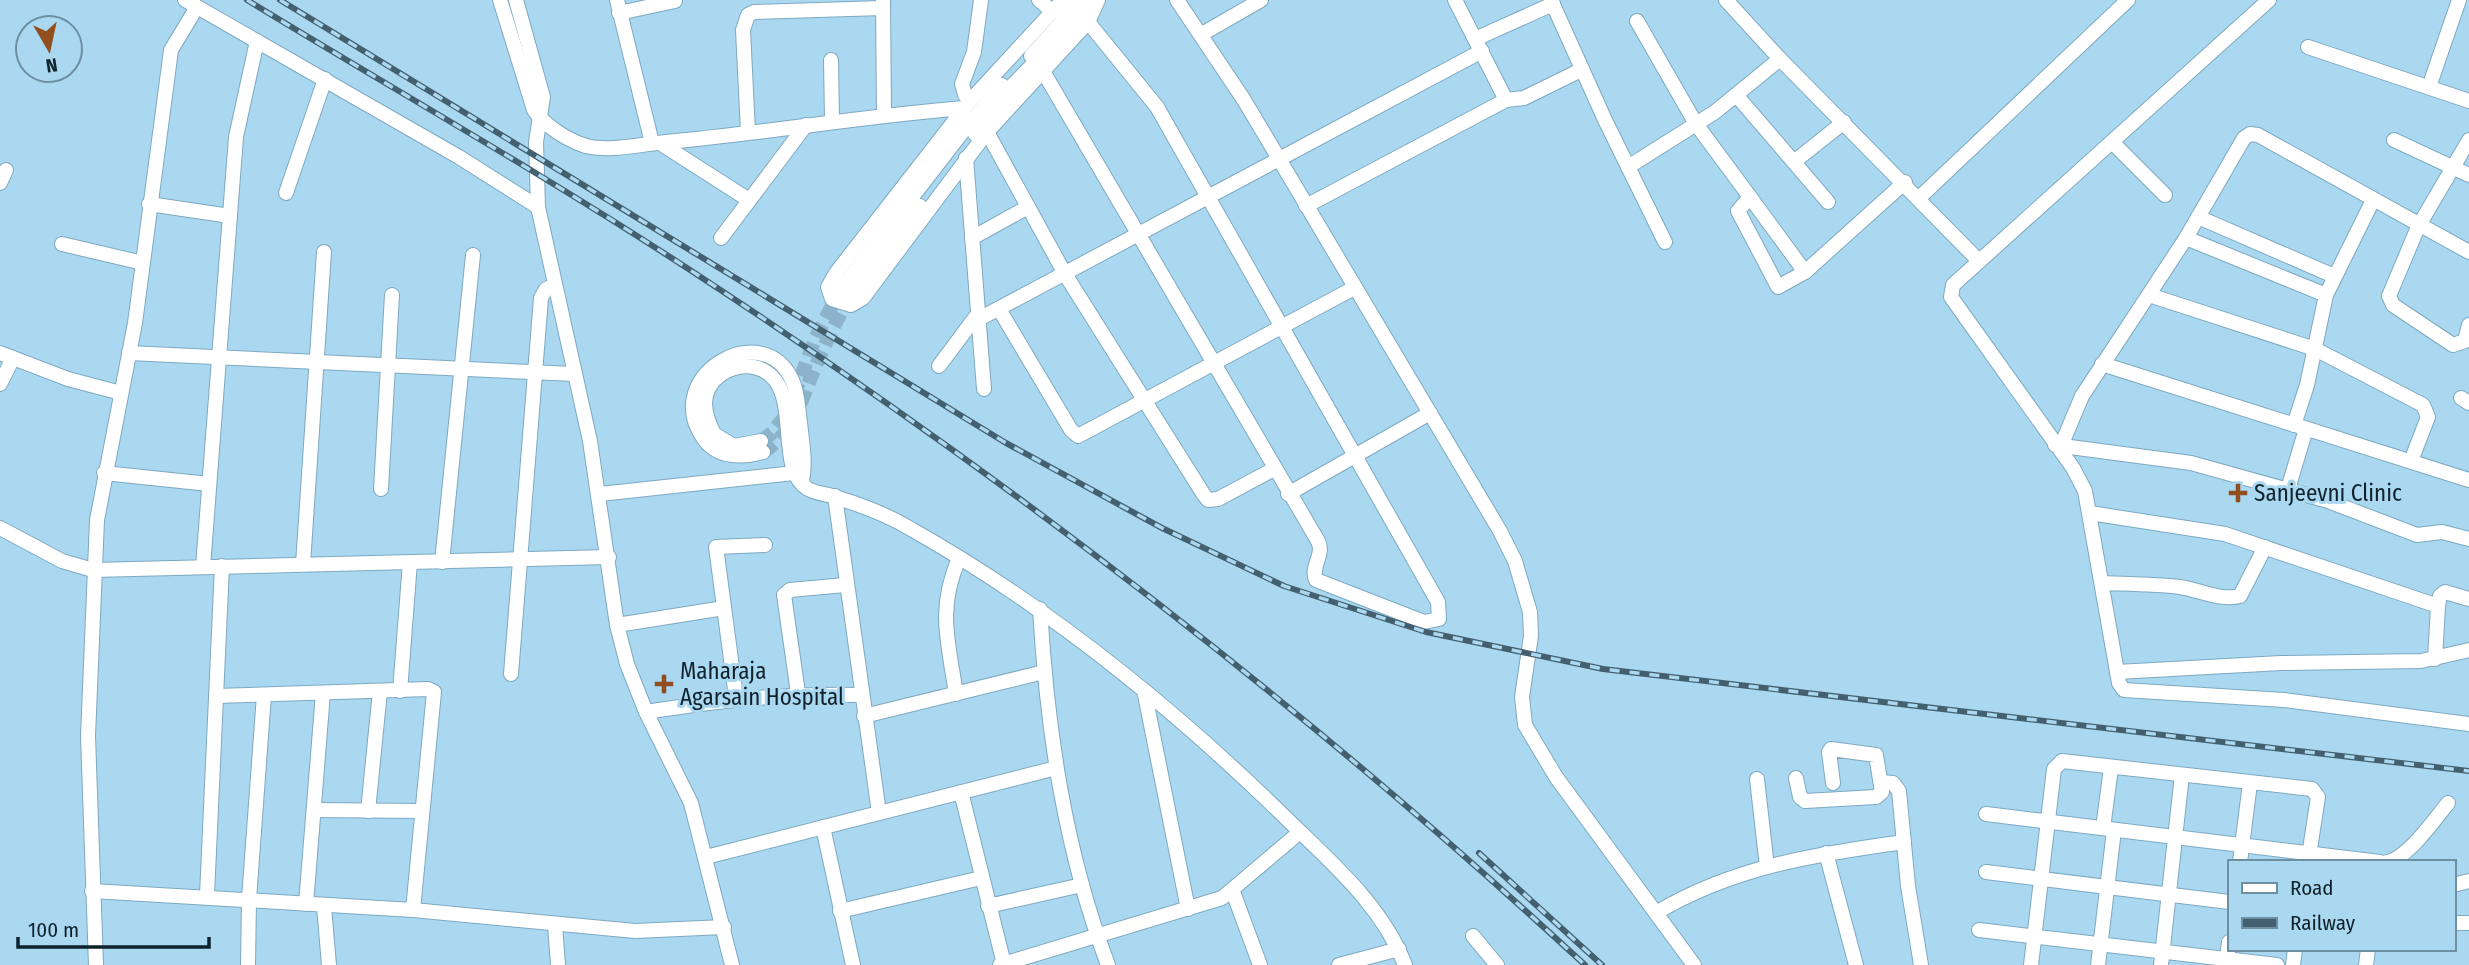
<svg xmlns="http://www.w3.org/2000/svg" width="2469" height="965" font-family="'Fira Sans Condensed',sans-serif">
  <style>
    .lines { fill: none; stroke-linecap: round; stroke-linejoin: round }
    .minor-tunnel { stroke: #8cb3c9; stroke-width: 14; stroke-dasharray: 14 7; stroke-linecap: butt }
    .minor-casing { stroke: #7da9c1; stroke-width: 16 }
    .minor { stroke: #fff; stroke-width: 14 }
    .rail-casing { stroke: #44606e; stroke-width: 6 }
    .rail { stroke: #abd8f1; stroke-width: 3.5; stroke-dasharray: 10; stroke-linecap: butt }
    .poi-dot { fill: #914e1f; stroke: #abd8f1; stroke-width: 2.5 }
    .labels { text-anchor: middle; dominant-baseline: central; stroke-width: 6; stroke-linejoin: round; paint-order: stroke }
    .poi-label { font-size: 23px; fill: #0f212a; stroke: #abd8f1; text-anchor: start }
  </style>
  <rect width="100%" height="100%" fill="#abd8f1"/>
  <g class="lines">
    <!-- minor-tunnel -->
    <g class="minor-tunnel">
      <path d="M 794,396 L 815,339 L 840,290"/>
      <path d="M 761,441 L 772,433 L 786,415"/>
      <path d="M 763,452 C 794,433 801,401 814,370 C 825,344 837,319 851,295"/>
    </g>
    <defs>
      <g id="minor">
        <path d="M 185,0 L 459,157 L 538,207"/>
        <path d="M 500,0 L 534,110 C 545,126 567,140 586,146 C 610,152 641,144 666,142 C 766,133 864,116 964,108"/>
        <path d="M 516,0 L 543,97 L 536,142 L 538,207 L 590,441 L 617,625 L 627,664 L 646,712 L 691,803 L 732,965"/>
        <path d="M 617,0 L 652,143"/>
        <path d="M 1039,0 L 1053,12"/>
        <path d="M 1063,0 L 970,101 L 836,273 L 828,287 L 832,299 L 851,305 L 863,298 L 987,132 L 1088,22 L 1098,0"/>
        <path d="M 1177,0 L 1244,100 L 1500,531 L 1515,561 L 1530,612 L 1531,636 L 1522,697 L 1525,725 L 1556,777 L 1694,965"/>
        <path d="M 1551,0 L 1605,120 L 1665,242"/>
        <path d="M 1726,0 L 1780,59 L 1979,261"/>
        <path d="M 2269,0 L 1953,285 L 1951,297 L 2073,468 L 2085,491 L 2119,683 L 2124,690 L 2284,700 L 2469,724"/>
        <path d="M 883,1 L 884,114"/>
        <path d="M 619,13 L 675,1"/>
        <path d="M 1637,21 L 1696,124 L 1750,197 L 1738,211 L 1778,287 L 1805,272 L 1905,182"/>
        <path d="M 1202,34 L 1261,0"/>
        <path d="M 1475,39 L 1553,4"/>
        <path d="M 2308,47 L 2469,101"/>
        <path d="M 1031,56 L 1061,23 L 1076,0"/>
        <path d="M 831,60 L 832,121"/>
        <path d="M 1044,73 L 1318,541 C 1325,555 1310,566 1316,580 L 1424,622 L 1439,619 L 1438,602 L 1157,107 L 1088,22"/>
        <path d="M 2429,87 L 2459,0"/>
        <path d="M 1737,96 L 1828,202"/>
        <path d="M 1506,100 L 1524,98 L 1581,70"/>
        <path d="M 970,101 L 965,95 L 962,84 L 974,52 L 981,0"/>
        <path d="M 748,132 L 743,30 L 748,15 L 754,12 L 883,8"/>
        <path d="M 987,132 L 1065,274 L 1204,495 L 1208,500 L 1218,499 L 1274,469"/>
        <path d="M 975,134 L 1011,87 L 1077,19 L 1090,0"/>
        <path d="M 2394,140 L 2469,175"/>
        <path d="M 2469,140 L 2418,227 L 2389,296 L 2393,305 L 2453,345 L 2465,341 L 2469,325"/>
        <path d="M 2112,142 L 2165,195"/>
        <path d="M 660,143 L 749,200"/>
        <path d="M 966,158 L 984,389"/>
        <path d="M 1795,161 L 1844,122"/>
        <path d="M 1628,167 L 1715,112 L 1780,59"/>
        <path d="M 0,183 L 6,170"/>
        <path d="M 286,193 L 325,79"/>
        <path d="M 1750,197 L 1805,272"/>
        <path d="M 1920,197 L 2128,0"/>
        <path d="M 149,204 L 230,216"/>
        <path d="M 1306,206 L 1506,100 L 1455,0"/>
        <path d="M 2198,217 L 2334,276"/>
        <path d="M 721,238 L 806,125"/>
        <path d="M 972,238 L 1028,207"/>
        <path d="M 2186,238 L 2326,295 L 2373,200"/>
        <path d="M 62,244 L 143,263"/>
        <path d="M 841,289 L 964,130 L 1002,85"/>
        <path d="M 851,295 L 920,206"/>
        <path d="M 2149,295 L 2315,349 L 2423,405 L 2428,417 L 2411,461"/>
        <path d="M 999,309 L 1071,430 L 1078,436 L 1354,288"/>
        <path d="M 977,320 L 1482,51"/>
        <path d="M 0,353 L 68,379 L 121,393"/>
        <path d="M 129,353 L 574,374"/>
        <path d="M 2102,364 L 2469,480"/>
        <path d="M 939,366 L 977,315"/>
        <path d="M 0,384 L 13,358"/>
        <path d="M 2461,398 L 2469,403"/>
        <path d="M 2294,425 L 2307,385 L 2326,295"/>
        <path d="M 761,441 L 734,446 L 714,434 C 709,424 705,414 705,403 C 706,369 754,353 775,380 C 797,408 778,471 808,489 C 817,494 829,494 838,498 C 864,506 888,515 911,529 C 1051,608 1176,710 1290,822 C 1334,865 1383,907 1405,965"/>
        <path d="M 2055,445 L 2191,463 L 2328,501 L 2417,535 L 2442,532 L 2469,539"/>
        <path d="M 2061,446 L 2082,396 L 2186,238 L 2244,138 L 2250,134 L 2258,135 L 2469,252"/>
        <path d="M 763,452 C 742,458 718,458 704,439 C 659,376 763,316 792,380 C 798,393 798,408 800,422 C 802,442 806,462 802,481"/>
        <path d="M 104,473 L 209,484"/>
        <path d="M 381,489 L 392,295"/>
        <path d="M 2288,489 L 2306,429"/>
        <path d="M 600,494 L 803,472"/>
        <path d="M 1288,494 L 1430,413"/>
        <path d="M 835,496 L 879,813"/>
        <path d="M 2090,513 L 2225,534 L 2438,606 L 2440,596 L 2445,592 L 2469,599"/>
        <path d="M 0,528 L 62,561 L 93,570 L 609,557"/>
        <path d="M 442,562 L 473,255"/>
        <path d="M 303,564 L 324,252"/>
        <path d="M 203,567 L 236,137 L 257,41"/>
        <path d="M 2102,583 C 2128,584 2154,584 2180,587 C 2200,590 2220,601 2240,596 L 2265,547"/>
        <path d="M 1040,609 C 1047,730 1065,851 1108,965"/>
        <path d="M 617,625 L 724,608"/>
        <path d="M 2435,659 L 2438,606"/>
        <path d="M 2117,672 L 2281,663 L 2421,661 L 2469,650"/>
        <path d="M 511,674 L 541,298 L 546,289 L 553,286"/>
        <path d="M 1144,690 L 1188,909"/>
        <path d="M 400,691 L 410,562"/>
        <path d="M 798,693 L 784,595 L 790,590 L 845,585"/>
        <path d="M 956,694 C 948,640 937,610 959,558"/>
        <path d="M 216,696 L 428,689 L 434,692 L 413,910"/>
        <path d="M 736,697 L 716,547 L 765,545"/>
        <path d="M 646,712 C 722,700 785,693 862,695"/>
        <path d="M 864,716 L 1044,672"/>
        <path d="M 1796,778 L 1800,797 L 1805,801 L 1876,797 L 1882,792 L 1876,755 L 1831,749 L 1829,752 L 1833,783"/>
        <path d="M 1757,779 L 1767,867"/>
        <path d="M 1881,782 L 1893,783 L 1899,791 L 1908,886 L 1921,965"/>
        <path d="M 961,792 L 1004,964"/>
        <path d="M 314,810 L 422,811"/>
        <path d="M 368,811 L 380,691"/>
        <path d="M 1986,814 L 2380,862"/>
        <path d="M 823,827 L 853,965"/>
        <path d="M 2103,828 L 2111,768"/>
        <path d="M 1826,853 L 1856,965"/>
        <path d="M 706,857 L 1056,768"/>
        <path d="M 2240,862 L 2250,783"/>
        <path d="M 2387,862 C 2408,858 2435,819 2448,803"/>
        <path d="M 1986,872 L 2229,902"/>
        <path d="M 2453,885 L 2469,881"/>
        <path d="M 92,891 L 413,910 L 635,931 L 724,927"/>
        <path d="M 1233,892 L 1260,965"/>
        <path d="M 207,895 L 222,566"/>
        <path d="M 306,904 L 323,693"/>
        <path d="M 324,906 L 329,965"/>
        <path d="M 988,906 L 1082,885"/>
        <path d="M 840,911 L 981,878"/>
        <path d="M 1656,913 C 1732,867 1817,854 1904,842"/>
        <path d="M 2453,923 L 2469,923"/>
        <path d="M 555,925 L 558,965"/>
        <path d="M 1979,930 L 2277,965"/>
        <path d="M 1473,936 L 1497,965"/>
        <path d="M 96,965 L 88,736 L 97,520 L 135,323 L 171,50 L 197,7"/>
        <path d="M 248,965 L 249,899 L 264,695"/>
        <path d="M 1000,965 L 1222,898 L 1300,832"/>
        <path d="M 1339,965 L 1399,949"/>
        <path d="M 2031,965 L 2054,769 L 2062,761 L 2312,789 L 2318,797 L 2308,862"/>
        <path d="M 2098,965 L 2114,830"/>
        <path d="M 2161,965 L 2182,775"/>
        <path d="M 2226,965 L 2229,942"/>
        <path d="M 2293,965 L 2295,949"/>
        <path d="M 2366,965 L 2368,949"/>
      </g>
    </defs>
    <!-- minor casing -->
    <use href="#minor" class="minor-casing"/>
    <!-- minor -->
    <use href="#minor" class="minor"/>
    <defs>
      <g id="rail">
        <path d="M 247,0 C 393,89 543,174 687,268 C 1004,475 1307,708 1585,965"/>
        <path d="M 280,0 L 1006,443 L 1162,528 L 1284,586 L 1426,632 L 1603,669 L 2469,771"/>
        <path d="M 1479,853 L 1602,965"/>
      </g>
    </defs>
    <!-- rail casing -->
    <use href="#rail" class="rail-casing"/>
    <!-- rail -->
    <use href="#rail" class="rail"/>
  </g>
  <!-- markers -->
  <g class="poi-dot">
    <path d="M2234.5 482.5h7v7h7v7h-7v7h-7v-7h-7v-7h7z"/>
    <path d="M660.5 673.5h7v7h7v7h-7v7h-7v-7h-7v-7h7z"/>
  </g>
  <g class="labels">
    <!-- poi labels -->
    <g class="poi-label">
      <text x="2254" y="493">Sanjeevni Clinic</text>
      <text x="680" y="671">Maharaja<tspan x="680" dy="26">Agarsain Hospital</tspan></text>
    </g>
  </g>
  <!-- legend -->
  <rect x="2228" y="860" width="228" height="91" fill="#abd8f1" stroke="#6d8fa1" stroke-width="2"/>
  <rect x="2242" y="883" width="35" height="10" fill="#ffffff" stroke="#6d8fa1" stroke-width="2"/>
  <text x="2290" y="895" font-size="21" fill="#0f212a">Road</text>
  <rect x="2242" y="918" width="35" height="10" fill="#44606e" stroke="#6d8fa1" stroke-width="2"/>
  <text x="2290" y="930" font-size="21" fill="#0f212a">Railway</text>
  <!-- north arrow -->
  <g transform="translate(49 49) rotate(171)"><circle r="33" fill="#abd8f1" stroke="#6d8fa1" stroke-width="2"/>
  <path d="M0-5L12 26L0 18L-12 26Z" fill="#914e1f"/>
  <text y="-10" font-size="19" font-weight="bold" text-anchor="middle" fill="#0f212a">N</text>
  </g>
  <!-- scale -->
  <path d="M18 937v10h191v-10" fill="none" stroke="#0f212a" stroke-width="3.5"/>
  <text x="28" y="937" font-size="21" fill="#0f212a" stroke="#abd8f1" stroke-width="5" paint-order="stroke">100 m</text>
</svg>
